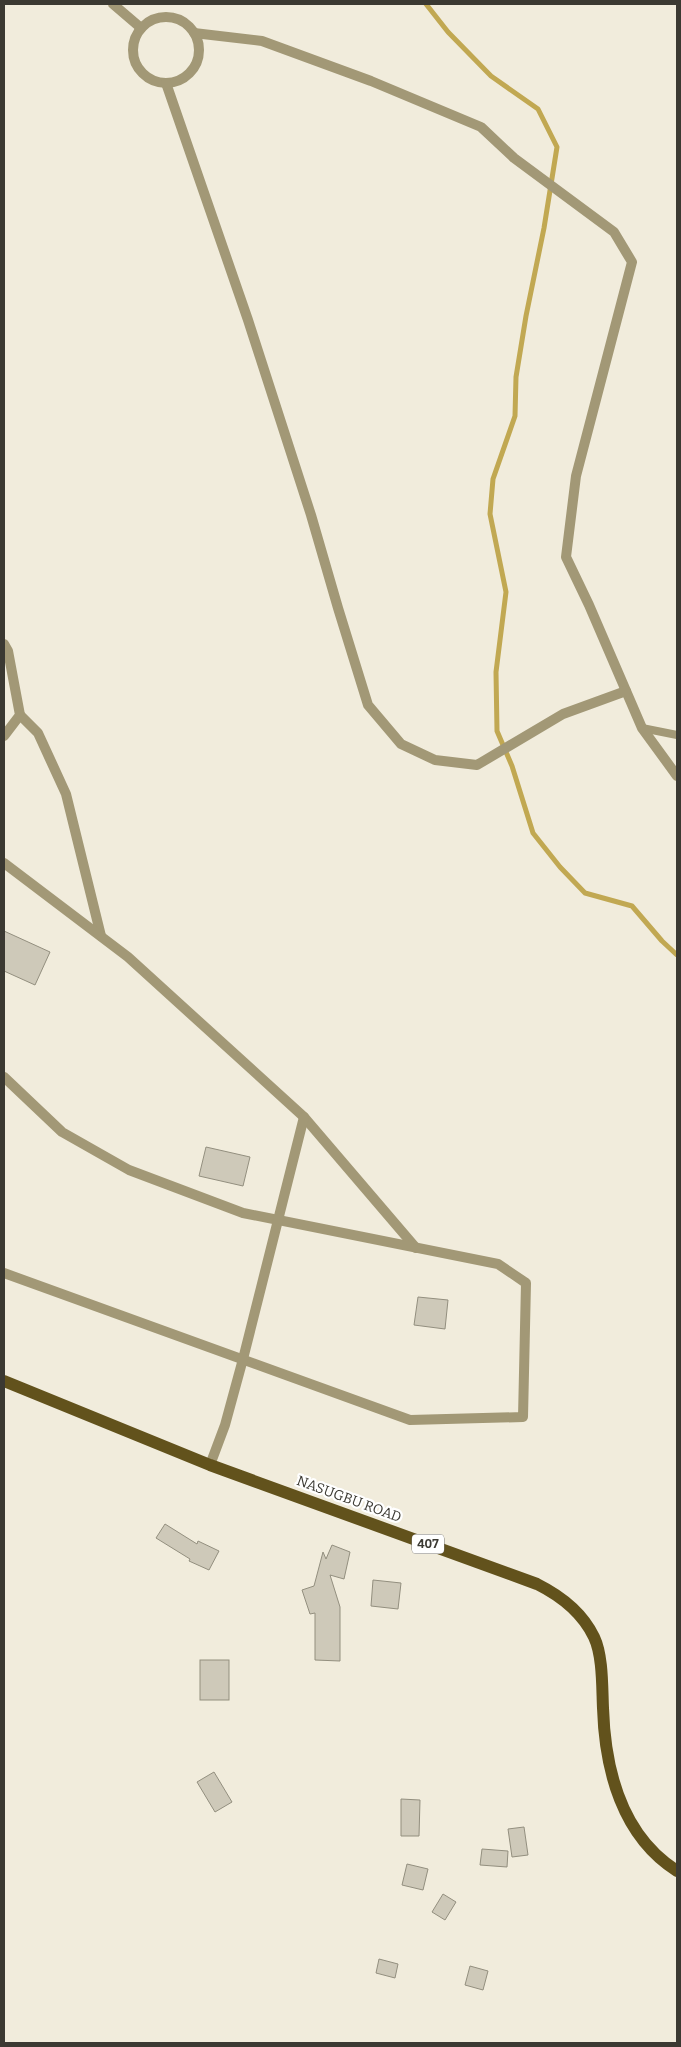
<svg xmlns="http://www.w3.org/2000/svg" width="681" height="2047" font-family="Bitter,serif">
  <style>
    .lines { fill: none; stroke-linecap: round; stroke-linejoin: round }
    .stream { stroke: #c1a852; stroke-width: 5 }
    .building { fill: #cec9b9; stroke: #938f7f }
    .lane { stroke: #a29876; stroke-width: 8 }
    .street { stroke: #a29876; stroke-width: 10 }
    .primary { stroke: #62521c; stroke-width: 12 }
    .labels { text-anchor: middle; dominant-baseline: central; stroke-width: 4.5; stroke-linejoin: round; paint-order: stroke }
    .shield { fill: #fff; stroke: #767470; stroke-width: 1 }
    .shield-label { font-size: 12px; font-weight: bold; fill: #3b3932 }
    .street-label { font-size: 14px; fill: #3b3932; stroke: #fff }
  </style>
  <rect width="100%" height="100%" fill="#f1ecdc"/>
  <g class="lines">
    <!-- stream -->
    <path class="stream" d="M 426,4 L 448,32 L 491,76 L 538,109 L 557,147 L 544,228 L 526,316 L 516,377 L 515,416 L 493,479 L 490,514 L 506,592 L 496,672 L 497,731 L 512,766 L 533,833 L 560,867 L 585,893 L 632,906 L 662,941 L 677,955"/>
  </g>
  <!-- building -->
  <g class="building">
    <path d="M 4,931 L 50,952 L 35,985 L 4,971 Z"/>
    <path d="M 206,1147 L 250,1157 L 243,1186 L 199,1176 Z"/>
    <path d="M 418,1297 L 448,1300 L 445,1329 L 414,1325 Z"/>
    <path d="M 165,1524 L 197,1544 L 198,1541 L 219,1551 L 209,1570 L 189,1561 L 190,1559 L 156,1538 Z"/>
    <path d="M 332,1545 L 350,1552 L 344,1579 L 330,1575 L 340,1607 L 340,1661 L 315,1660 L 315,1613 L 310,1614 L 302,1590 L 314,1586 L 323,1552 L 326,1559 Z"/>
    <path d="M 373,1580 L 401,1583 L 398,1609 L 371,1606 Z"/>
    <rect x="200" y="1660" width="29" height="40"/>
    <path d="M 214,1772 L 232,1802 L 215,1812 L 197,1782 Z"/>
    <path d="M 401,1799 L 420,1800 L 419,1836 L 401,1836 Z"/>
    <path d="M 524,1827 L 528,1855 L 512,1857 L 508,1829 Z"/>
    <path d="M 482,1849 L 508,1851 L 507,1867 L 480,1865 Z"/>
    <path d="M 407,1864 L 428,1869 L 423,1890 L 402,1885 Z"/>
    <path d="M 443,1894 L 456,1902 L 445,1920 L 432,1912 Z"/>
    <path d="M 379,1959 L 398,1964 L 395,1978 L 376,1973 Z"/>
    <path d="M 470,1966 L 488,1971 L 483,1990 L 465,1985 Z"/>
  </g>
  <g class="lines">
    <!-- lane -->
    <path class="lane" d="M 642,728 L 677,735"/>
    <!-- street -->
    <g class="street">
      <path d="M 113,4 L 141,28"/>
      <circle cx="166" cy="50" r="33"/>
      <path d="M 194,33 L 262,41 L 371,81 L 481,127 L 514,158 L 614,232 L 632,262 L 576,476 L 566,557 L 589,605 L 642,728 L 677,776"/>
      <path d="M 166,83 L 248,320 L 311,515 L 338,608 L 368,705 L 401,744 L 435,760 L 477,765 L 563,714 L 626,691"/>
      <path d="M 4,644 L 8,651 L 20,715 L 4,736"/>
      <path d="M 20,715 L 38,733 L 66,794 L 101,936"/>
      <path d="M 4,863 L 128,957 L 304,1117 L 416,1248"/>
      <path d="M 4,1077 L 62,1132 L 129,1170 L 243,1213 L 498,1264 L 526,1283 L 523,1417 L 410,1420 L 4,1273"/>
      <path d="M 210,1465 L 225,1425 L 243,1359 L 304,1117"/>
    </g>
    <!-- primary -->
    <path class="primary" d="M 4,1381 L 210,1465 L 537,1584 C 561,1596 582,1612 594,1637 C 603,1656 602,1687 603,1708 C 605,1770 622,1836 677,1871"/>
  </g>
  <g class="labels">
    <!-- shield labels -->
    <rect class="shield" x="412" y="1534.5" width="32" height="19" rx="4"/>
    <g class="shield-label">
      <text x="428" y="1544">407</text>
    </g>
    <!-- street labels -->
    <g class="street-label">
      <text transform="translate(349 1499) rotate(20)">NASUGBU ROAD</text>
    </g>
  </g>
  <!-- border -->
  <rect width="681" height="2047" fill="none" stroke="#3b3932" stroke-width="10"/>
</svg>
